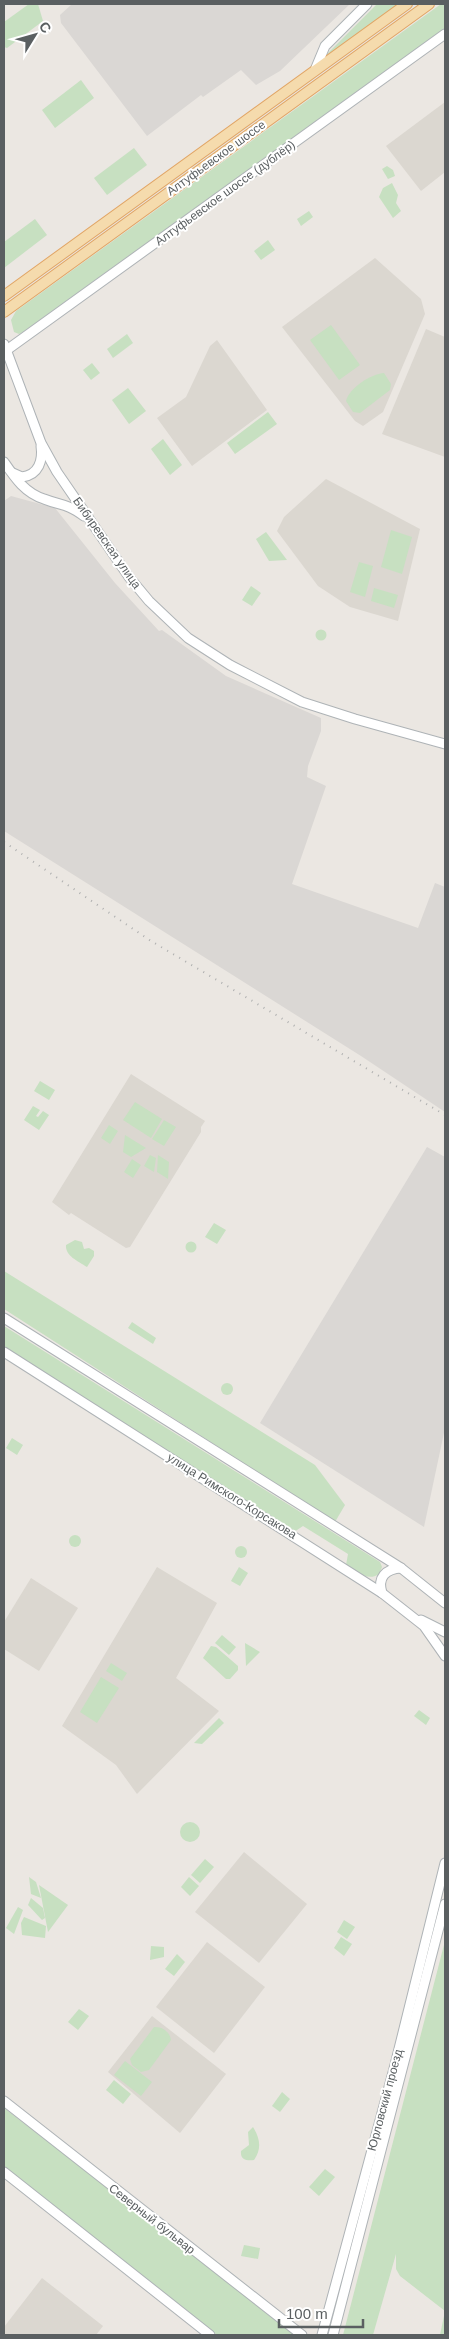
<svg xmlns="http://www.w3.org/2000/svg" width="449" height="2339" font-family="Arial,sans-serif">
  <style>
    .industrial { fill: #dad7d4 }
    .education { fill: #dbd7d0 }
    .green { fill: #c7e0c1 }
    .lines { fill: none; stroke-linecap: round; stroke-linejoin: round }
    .secondary-casing { stroke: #aeb3b6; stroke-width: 11 }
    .primary-casing { stroke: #e1a565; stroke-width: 12 }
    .secondary { stroke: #fff; stroke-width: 9 }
    .primary { stroke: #f5dbad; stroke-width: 10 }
    .rail { stroke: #aeafaf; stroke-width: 2; stroke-dasharray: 1 6; stroke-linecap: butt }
    .labels { text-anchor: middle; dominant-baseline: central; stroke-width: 4; stroke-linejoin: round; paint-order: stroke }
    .street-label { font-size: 12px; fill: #5a5f61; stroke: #fff }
  </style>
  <rect width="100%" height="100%" fill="#ebe7e2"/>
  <!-- industrial -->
  <g class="industrial">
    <path d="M 72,4 L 350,4 L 280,71 L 256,85 L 241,70 L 203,97 L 201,95 L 147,136 L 61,23 L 60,15 Z"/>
    <path d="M 11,496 L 55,508 L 115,583 L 159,631 L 162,630 L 226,676 L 321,718 L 321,731 L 308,766 L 307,777 L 326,786 L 292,884 L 418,928 L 435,883 L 445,887 L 445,1112 L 361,1056 L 4,831 L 4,501 Z"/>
    <path d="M 427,1147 L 445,1157 L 445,1428 L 424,1527 L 260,1423 Z"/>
  </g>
  <!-- education -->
  <g class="education">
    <path d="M 445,102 L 445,172 L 421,191 L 386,146 Z"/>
    <path d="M 375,258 L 421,299 L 425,314 L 383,412 L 363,426 L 355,421 L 282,327 Z"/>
    <path d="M 426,329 L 445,337 L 445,457 L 382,434 Z"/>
    <path d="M 217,340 L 267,410 L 192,466 L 157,418 L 186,397 L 210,346 Z"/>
    <path d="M 326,479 L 420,529 L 398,621 L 350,607 L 318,586 L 277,531 L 284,517 Z"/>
    <path d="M 131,1074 L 205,1121 L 201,1127 L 201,1132 L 130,1247 L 126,1248 L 71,1213 L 69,1215 L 52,1202 Z"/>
    <path d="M 157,1567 L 217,1603 L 176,1678 L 219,1711 L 137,1794 L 116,1765 L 62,1726 Z"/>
    <path d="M 31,1578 L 78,1608 L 39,1671 L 4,1649 L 4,1622 Z"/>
    <path d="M 244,1852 L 307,1904 L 259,1963 L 195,1912 Z"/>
    <path d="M 207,1942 L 265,1987 L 214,2053 L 156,2007 Z"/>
    <path d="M 152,2016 L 226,2074 L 180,2133 L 108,2072 Z"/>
    <path d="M 42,2278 L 103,2326 L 96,2335 L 4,2335 L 4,2327 Z"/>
  </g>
  <!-- green -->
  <g class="green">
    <path d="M 29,4 L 38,4 L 43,21 L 7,48 L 4,47 L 4,22 Z"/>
    <path d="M 377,4 L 398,4 L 323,61 L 323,58 Z"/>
    <path d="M 441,4 L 445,4 L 445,28 L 23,332 L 19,334 L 14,332 L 11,320 L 16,311 Z"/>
    <path d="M 81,80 L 94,98 L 55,128 L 42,110 Z"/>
    <path d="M 134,148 L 147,165 L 107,195 L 94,178 Z"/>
    <path d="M 387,166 L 393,170 L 395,176 L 388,179 L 382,169 Z"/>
    <path d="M 392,183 L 398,195 L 396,203 L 401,211 L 393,218 L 379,197 L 383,188 Z"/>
    <path d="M 309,211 L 313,217 L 301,226 L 297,219 Z"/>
    <path d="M 35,219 L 47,235 L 4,268 L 4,242 Z"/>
    <path d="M 268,240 L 275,250 L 261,260 L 254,251 Z"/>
    <path d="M 331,325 L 360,365 L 339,380 L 310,340 Z"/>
    <path d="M 127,334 L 133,343 L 113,358 L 107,349 Z"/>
    <path d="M 92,363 L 100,373 L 91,380 L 83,370 Z"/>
    <path d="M 384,373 L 391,384 L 390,390 L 360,413 L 353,412 L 346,401 C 349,388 371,374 384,373 Z"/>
    <path d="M 128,388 L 146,411 L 129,424 L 112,400 Z"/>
    <path d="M 268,412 L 277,424 L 235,454 L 227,443 Z"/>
    <path d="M 163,439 L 182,465 L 170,475 L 151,449 Z"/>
    <path d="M 391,530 L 412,537 L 402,574 L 381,567 Z"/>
    <path d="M 266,532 L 287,560 L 269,561 L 256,539 Z"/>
    <path d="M 359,562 L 373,566 L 365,597 L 350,592 Z"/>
    <path d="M 251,586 L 261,593 L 252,606 L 242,600 Z"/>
    <path d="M 374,588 L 398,595 L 394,608 L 371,601 Z"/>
    <circle cx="321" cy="635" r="5.5"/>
    <path d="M 40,1081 L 55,1090 L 49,1100 L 34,1091 Z"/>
    <path d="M 135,1102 L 162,1119 L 151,1138 L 123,1120 Z"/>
    <path d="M 33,1106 L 40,1110 L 36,1116 L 38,1117 L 43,1111 L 49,1115 L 39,1130 L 24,1120 Z"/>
    <path d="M 164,1120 L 176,1127 L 164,1146 L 152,1139 Z"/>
    <path d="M 109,1125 L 118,1131 L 110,1144 L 101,1138 Z"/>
    <path d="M 125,1135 L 146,1148 L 131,1157 L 123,1152 Z"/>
    <path d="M 150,1155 L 156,1158 L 154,1172 L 144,1166 Z"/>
    <path d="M 158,1155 L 169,1162 L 168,1179 L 157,1172 Z"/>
    <path d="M 132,1159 L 141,1165 L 133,1178 L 124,1172 Z"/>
    <path d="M 214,1223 L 226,1230 L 217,1244 L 205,1237 Z"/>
    <path d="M 75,1240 L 82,1242 L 84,1249 L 89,1248 L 94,1251 L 94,1256 L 87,1267 C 78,1261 65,1256 66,1245 Z"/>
    <circle cx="191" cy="1247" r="5.5"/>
    <path d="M 4,1271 L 315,1465 L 345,1505 L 335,1522 L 4,1309 Z"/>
    <path d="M 132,1322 L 156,1338 L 153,1344 L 128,1328 Z"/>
    <path d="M 4,1326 L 380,1562 L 382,1567 L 379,1574 C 367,1582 357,1571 346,1565 L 348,1554 L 303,1526 L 294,1532 L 4,1348 Z"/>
    <circle cx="227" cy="1389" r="6"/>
    <path d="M 12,1438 L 23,1445 L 17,1455 L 6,1448 Z"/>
    <circle cx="75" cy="1541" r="6"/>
    <circle cx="241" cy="1552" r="6"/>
    <path d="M 239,1567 L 248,1573 L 240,1586 L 231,1581 Z"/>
    <path d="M 222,1635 L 236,1647 L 229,1655 L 215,1643 Z"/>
    <path d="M 245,1643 L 260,1652 L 246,1666 Z"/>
    <path d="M 211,1646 L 216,1647 L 238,1666 L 238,1670 L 230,1679 L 226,1679 L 203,1658 Z"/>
    <path d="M 111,1663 L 127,1673 L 122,1681 L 106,1671 Z"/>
    <path d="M 101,1677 L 119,1688 L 97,1723 L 80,1712 Z"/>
    <path d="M 419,1710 L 430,1718 L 426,1725 L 414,1716 Z"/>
    <path d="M 219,1718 L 224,1723 L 202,1744 L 194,1743 Z"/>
    <circle cx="190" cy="1832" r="10"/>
    <path d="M 205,1859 L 214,1867 L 200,1883 L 191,1875 Z"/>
    <path d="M 29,1877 L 36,1882 L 41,1898 L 31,1894 Z"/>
    <path d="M 189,1877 L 199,1886 L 190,1896 L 181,1887 Z"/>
    <path d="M 39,1885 L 68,1905 L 48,1932 Z"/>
    <path d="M 31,1898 L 43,1908 L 45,1918 L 42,1920 L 28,1905 Z"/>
    <path d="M 18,1907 L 23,1910 L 14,1934 L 6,1928 Z"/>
    <path d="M 24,1917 L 46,1926 L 45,1938 L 22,1935 L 21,1923 Z"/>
    <path d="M 344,1920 L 355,1927 L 347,1939 L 337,1932 Z"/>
    <path d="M 341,1937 L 352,1944 L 344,1956 L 334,1948 Z"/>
    <path d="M 445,1941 L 445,2335 L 440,2335 L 445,2311 L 400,2276 L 396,2269 L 396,2254 L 373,2335 L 343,2335 Z"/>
    <path d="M 151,1946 L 164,1947 L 164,1957 L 150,1960 Z"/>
    <path d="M 177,1954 L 185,1962 L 174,1976 L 165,1969 Z"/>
    <path d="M 79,2009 L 89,2016 L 78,2030 L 68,2022 Z"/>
    <path d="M 154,2027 C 162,2026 170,2032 171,2040 L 149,2070 L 141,2072 L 132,2065 L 130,2059 Z"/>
    <path d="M 125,2061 L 152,2082 L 141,2096 L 114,2075 Z"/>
    <path d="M 114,2080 L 131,2094 L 123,2104 L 106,2090 Z"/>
    <path d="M 282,2092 L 290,2099 L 280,2112 L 272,2106 Z"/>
    <path d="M 4,2108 L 145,2216 L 294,2335 L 217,2335 L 4,2167 Z"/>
    <path d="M 253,2127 C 260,2138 262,2149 254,2160 C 247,2161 240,2160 241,2151 L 249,2145 L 248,2132 Z"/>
    <path d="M 325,2169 L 335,2177 L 319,2196 L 309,2187 Z"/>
    <path d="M 244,2245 L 260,2248 L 258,2259 L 241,2256 Z"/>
  </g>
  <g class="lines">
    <defs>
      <g id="secondary">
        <path d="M 315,70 L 325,46 L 367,4"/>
        <path d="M 4,344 L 41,443 L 57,472 L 129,577 L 149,601 L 188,638 L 230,665 L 302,702 L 355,719 L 445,744"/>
        <path d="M 4,352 L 445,34"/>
        <path d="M 4,462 C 15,478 25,493 44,499 C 62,506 66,503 84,516"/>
        <path d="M 13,473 L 22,477 C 39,475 43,460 41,446"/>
        <path d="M 4,1318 L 401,1568 L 445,1603"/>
        <path d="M 4,1352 L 382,1593 L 424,1626 L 445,1656"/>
        <path d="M 382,1593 C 377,1577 386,1569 401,1568"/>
        <path d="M 421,1620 L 445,1632"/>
        <path d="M 4,2101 L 302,2335"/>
        <path d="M 4,2172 L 210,2335"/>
        <path d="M 322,2335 L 395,2065 L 445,1863"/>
        <path d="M 333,2335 L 445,1904"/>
      </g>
      <g id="primary">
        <path d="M 4,296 L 407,4"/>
        <path d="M 4,312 L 429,4"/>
      </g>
    </defs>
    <!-- secondary casing -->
    <use href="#secondary" class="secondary-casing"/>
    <!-- primary casing -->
    <use href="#primary" class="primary-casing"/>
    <!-- secondary -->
    <use href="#secondary" class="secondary"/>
    <!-- primary -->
    <use href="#primary" class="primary"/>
    <!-- rail -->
    <path class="rail" d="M 4,842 L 151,941 L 445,1115"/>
  </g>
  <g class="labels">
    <!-- street labels -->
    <g class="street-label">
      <text transform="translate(216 158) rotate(-36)">Алтуфьевское шоссе</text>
      <text transform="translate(225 193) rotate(-36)">Алтуфьевское шоссе (дублёр)</text>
      <text transform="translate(107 543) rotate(55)">Бибиревская улица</text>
      <text transform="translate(232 1496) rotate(32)">улица Римского-Корсакова</text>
      <text transform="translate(385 2100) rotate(-75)">Юрловский проезд</text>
      <text transform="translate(152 2219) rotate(38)">Северный бульвар</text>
    </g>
  </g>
  <!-- border -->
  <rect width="449" height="2339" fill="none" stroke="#5a5f61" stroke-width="10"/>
  <!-- north arrow -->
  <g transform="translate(35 35) rotate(53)" stroke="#ffffff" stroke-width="4" paint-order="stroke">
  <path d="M0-4L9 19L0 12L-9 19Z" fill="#5a5f61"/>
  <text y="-8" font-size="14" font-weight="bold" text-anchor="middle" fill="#5a5f61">С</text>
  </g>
  <!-- scale -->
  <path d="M279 2319v8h84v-8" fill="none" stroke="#5a5f61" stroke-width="2.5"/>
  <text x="286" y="2319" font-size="15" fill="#5a5f61" stroke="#ffffff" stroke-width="4" paint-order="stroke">100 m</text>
</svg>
